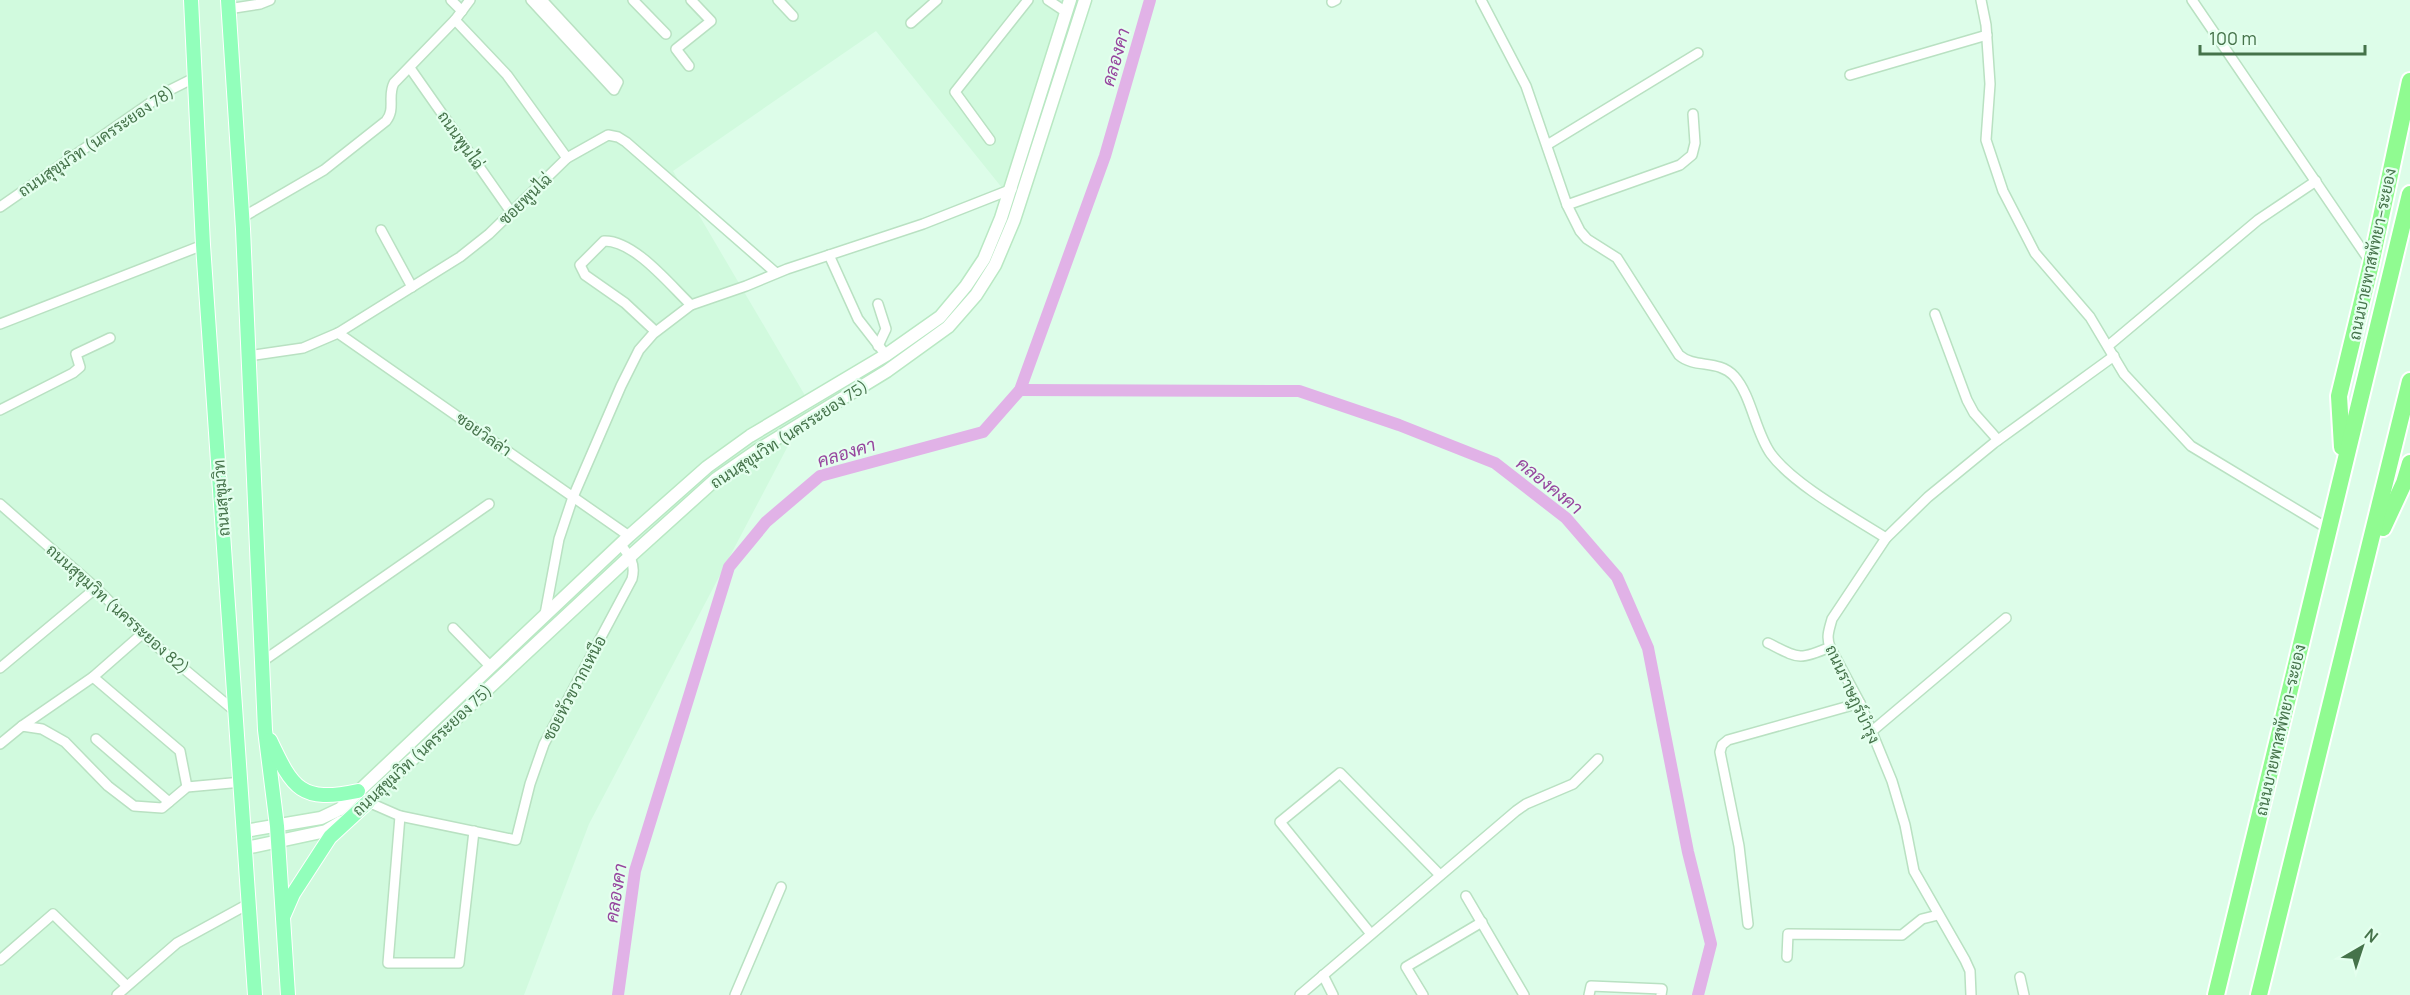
<svg xmlns="http://www.w3.org/2000/svg" width="2410" height="995" font-family="Manrope,Sarabun,sans-serif">
  <style>
    .residential { fill: #d1fade }
    .lines { fill: none; stroke-linecap: round; stroke-linejoin: round }
    .canal { stroke: #e1b2e7; stroke-width: 12 }
    .street-casing { stroke: #b9e1c2; stroke-width: 12 }
    .secondary-casing { stroke: #b9e8c3; stroke-width: 15 }
    .primary-casing { stroke: #fff; stroke-width: 16 }
    .highway-casing { stroke: #fff; stroke-width: 20 }
    .street { stroke: #fff; stroke-width: 9 }
    .secondary { stroke: #fff; stroke-width: 12 }
    .primary { stroke: #92ffbb; stroke-width: 14 }
    .highway { stroke: #90fb91; stroke-width: 16 }
    .labels { text-anchor: middle; dominant-baseline: central; stroke-width: 4.5; stroke-linejoin: round; paint-order: stroke }
    .street-label { font-size: 16px; fill: #45734a; stroke: #e4ffee }
    .water-label { font-size: 18px; font-style: italic; fill: #96469e; stroke: #e4ffee }
  </style>
  <rect width="100%" height="100%" fill="#ddfde9"/>
  <!-- residential -->
  <path class="residential" d="M 0,0 L 1065,0 L 1011,199 L 876,31 L 673,171 L 810,404 L 589,824 L 524,995 L 0,995 Z"/>
  <g class="lines">
    <!-- canal -->
    <g class="canal">
      <path d="M 1020,390 L 1299,391 L 1399,425 L 1495,463 L 1566,518 L 1617,577 L 1648,648 L 1688,852 L 1711,944 L 1698,995"/>
      <path d="M 618,995 L 635,871 L 729,567 L 766,522 L 820,476 L 983,432 L 1020,390 L 1105,156 L 1150,0"/>
    </g>
    <defs>
      <g id="street">
        <path d="M 451,0 L 462,11"/>
        <path d="M 531,0 L 614,90 L 618,82 L 542,0"/>
        <path d="M 633,0 L 666,34"/>
        <path d="M 778,0 L 793,16"/>
        <path d="M 1048,0 L 1066,12"/>
        <path d="M 1481,0 L 1526,86 L 1567,205 L 1580,231 L 1587,239 L 1617,258 L 1679,355 C 1695,369 1718,359 1734,376 C 1752,396 1755,432 1771,454 C 1794,485 1853,517 1886,538"/>
        <path d="M 1981,0 L 1986,25 L 1990,84 L 1986,140 L 2003,191 L 2035,253 L 2090,317 L 2124,374 L 2191,446 L 2327,528"/>
        <path d="M 2192,0 L 2371,263"/>
        <path d="M 1332,2 L 1336,0"/>
        <path d="M 228,9 L 260,4 L 270,0"/>
        <path d="M 455,20 L 507,75 L 567,158"/>
        <path d="M 911,23 L 937,0"/>
        <path d="M 689,66 L 676,49 L 711,21 L 691,0"/>
        <path d="M 410,68 L 511,212"/>
        <path d="M 1850,75 L 1987,35"/>
        <path d="M 990,140 L 955,92 L 1028,0"/>
        <path d="M 1547,145 L 1698,53"/>
        <path d="M 1567,205 L 1680,165 L 1692,155 L 1695,143 L 1693,114"/>
        <path d="M 0,207 L 166,92 L 194,78"/>
        <path d="M 243,217 L 324,170 L 386,121 C 396,109 387,96 394,83 L 455,20 L 470,0"/>
        <path d="M 381,230 L 412,287"/>
        <path d="M 829,255 L 858,319 L 886,355"/>
        <path d="M 878,304 L 886,329 L 878,346"/>
        <path d="M 1935,314 L 1967,400 L 1974,413 L 1998,440"/>
        <path d="M 0,324 L 203,245"/>
        <path d="M 655,331 L 625,303 L 585,275 L 580,265 L 604,241 C 634,240 670,285 691,305"/>
        <path d="M 338,333 L 629,536"/>
        <path d="M 2108,346 L 2258,220 L 2316,181"/>
        <path d="M 248,356 L 303,348 L 338,333 L 460,257 L 489,234 L 567,158 L 608,135 L 618,137 L 626,142 L 776,273"/>
        <path d="M 0,410 L 73,373 L 80,367 L 76,354 L 110,338"/>
        <path d="M 0,504 L 96,588 L 142,634 L 236,712"/>
        <path d="M 545,614 L 559,539 L 573,497 L 621,386 L 639,350 L 653,334 L 691,305 L 746,286 L 787,269 L 923,224 L 1012,189"/>
        <path d="M 453,628 L 490,666"/>
        <path d="M 1768,643 C 1798,658 1798,661 1830,647"/>
        <path d="M 263,661 L 489,504"/>
        <path d="M 0,668 L 96,588"/>
        <path d="M 93,677 L 180,751 L 187,787"/>
        <path d="M 22,726 L 93,677 L 142,634"/>
        <path d="M 1871,732 L 2006,618"/>
        <path d="M 96,739 L 169,802"/>
        <path d="M 0,744 L 22,726 L 42,729 L 65,742 L 108,786 L 134,806 L 162,808 L 187,787 L 242,782"/>
        <path d="M 368,802 L 400,816 L 516,840 L 530,784 L 544,744 L 632,579 C 636,564 630,556 620,544"/>
        <path d="M 400,816 L 388,963 L 459,963 L 474,831"/>
        <path d="M 1466,896 L 1524,995"/>
        <path d="M 1748,924 L 1739,846 L 1720,752 L 1722,745 L 1728,740 L 1860,703"/>
        <path d="M 1371,934 L 1280,822 L 1340,773 L 1440,875"/>
        <path d="M 1787,957 L 1788,934 L 1902,935 L 1922,919 L 1938,915"/>
        <path d="M 0,960 L 53,914 L 126,985"/>
        <path d="M 1323,975 L 1333,995"/>
        <path d="M 2020,977 L 2024,995"/>
        <path d="M 117,995 L 177,943 L 250,903"/>
        <path d="M 735,995 L 781,887"/>
        <path d="M 1300,995 L 1516,811 L 1526,804 L 1573,784 L 1598,759"/>
        <path d="M 1423,995 L 1406,967 L 1482,922"/>
        <path d="M 1589,995 L 1591,986 L 1662,989 L 1661,995"/>
        <path d="M 1971,995 L 1970,971 L 1965,960 L 1914,871 L 1905,825 L 1892,781 L 1860,703 L 1830,647 C 1826,637 1829,630 1832,619 L 1886,538 L 1928,497 L 1994,443 L 2114,356"/>
      </g>
      <g id="secondary">
        <path d="M 360,808 L 625,561 L 716,479 L 758,450 L 887,371 L 948,327 L 976,295 L 995,265 L 1014,220 L 1085,0"/>
        <path d="M 245,831 L 321,818 L 340,809 L 629,536 L 707,467 L 750,436 L 886,355 L 940,317 L 966,286 L 984,259 L 1001,218 L 1070,0"/>
        <path d="M 246,848 L 326,831 L 341,822"/>
      </g>
      <g id="primary">
        <path d="M 191,0 L 203,245 L 255,995"/>
        <path d="M 228,0 L 243,229 L 265,730 L 277,826 L 288,995"/>
        <path d="M 270,740 C 293,789 301,803 358,791"/>
        <path d="M 283,917 L 293,894 L 330,837 L 368,802"/>
      </g>
      <g id="highway">
        <path d="M 2342,447 L 2339,396 L 2371,264 L 2410,81"/>
        <path d="M 2383,528 L 2404,483 L 2410,463"/>
        <path d="M 2216,995 L 2410,194"/>
        <path d="M 2259,995 L 2410,381"/>
      </g>
    </defs>
    <!-- street casing -->
    <use href="#street" class="street-casing"/>
    <!-- secondary casing -->
    <use href="#secondary" class="secondary-casing"/>
    <!-- primary casing -->
    <use href="#primary" class="primary-casing"/>
    <!-- highway casing -->
    <use href="#highway" class="highway-casing"/>
    <!-- street -->
    <use href="#street" class="street"/>
    <!-- secondary -->
    <use href="#secondary" class="secondary"/>
    <!-- primary -->
    <use href="#primary" class="primary"/>
    <!-- highway -->
    <use href="#highway" class="highway"/>
  </g>
  <g class="labels">
    <!-- street labels -->
    <g class="street-label">
      <text transform="translate(461 140) rotate(55)">ถนนพูนไฉ่</text>
      <text transform="translate(96 141) rotate(-34)">ถนนสุขุมวิท (นครระยอง 78)</text>
      <text transform="translate(525 199) rotate(-44)">ซอยพูนไฉ่</text>
      <text transform="translate(2372 254) rotate(-78)">ถนนบายพาสพัทยา–ระยอง</text>
      <text transform="translate(484 434) rotate(35)">ซอยวิลล่า</text>
      <text transform="translate(789 434) rotate(-33)">ถนนสุขุมวิท (นครระยอง 75)</text>
      <text transform="translate(221 498) rotate(-94)">ถนนสุขุมวิท</text>
      <text transform="translate(118 609) rotate(42)">ถนนสุขุมวิท (นครระยอง 82)</text>
      <text transform="translate(574 688) rotate(-62)">ซอยหัวขวากเหนือ</text>
      <text transform="translate(1853 694) rotate(65)">ถนนราษฎร์บำรุง</text>
      <text transform="translate(2280 730) rotate(-77)">ถนนบายพาสพัทยา–ระยอง</text>
      <text transform="translate(422 750) rotate(-43)">ถนนสุขุมวิท (นครระยอง 75)</text>
    </g>
    <!-- water labels -->
    <g class="water-label">
      <text transform="translate(1115 57) rotate(-74)">คลองคา</text>
      <text transform="translate(846 452) rotate(-17)">คลองคา</text>
      <text transform="translate(1550 485) rotate(39)">คลองคงคา</text>
      <text transform="translate(615 893) rotate(-81)">คลองคา</text>
    </g>
  </g>
  <!-- north arrow -->
  <g transform="translate(2362 947) rotate(39)" stroke="#e4ffee" stroke-width="4.5" paint-order="stroke">
  <path d="M0-4.5L10 22L0 15L-10 22Z" fill="#45734a"/>
  <text y="-9" font-size="16" font-weight="bold" text-anchor="middle" fill="#45734a">N</text>
  </g>
  <!-- scale -->
  <path d="M2200 45v9h165v-9" fill="none" stroke="#45734a" stroke-width="3"/>
  <text x="2209" y="45" font-size="18" fill="#45734a" stroke="#e4ffee" stroke-width="4.5" paint-order="stroke">100 m</text>
</svg>
